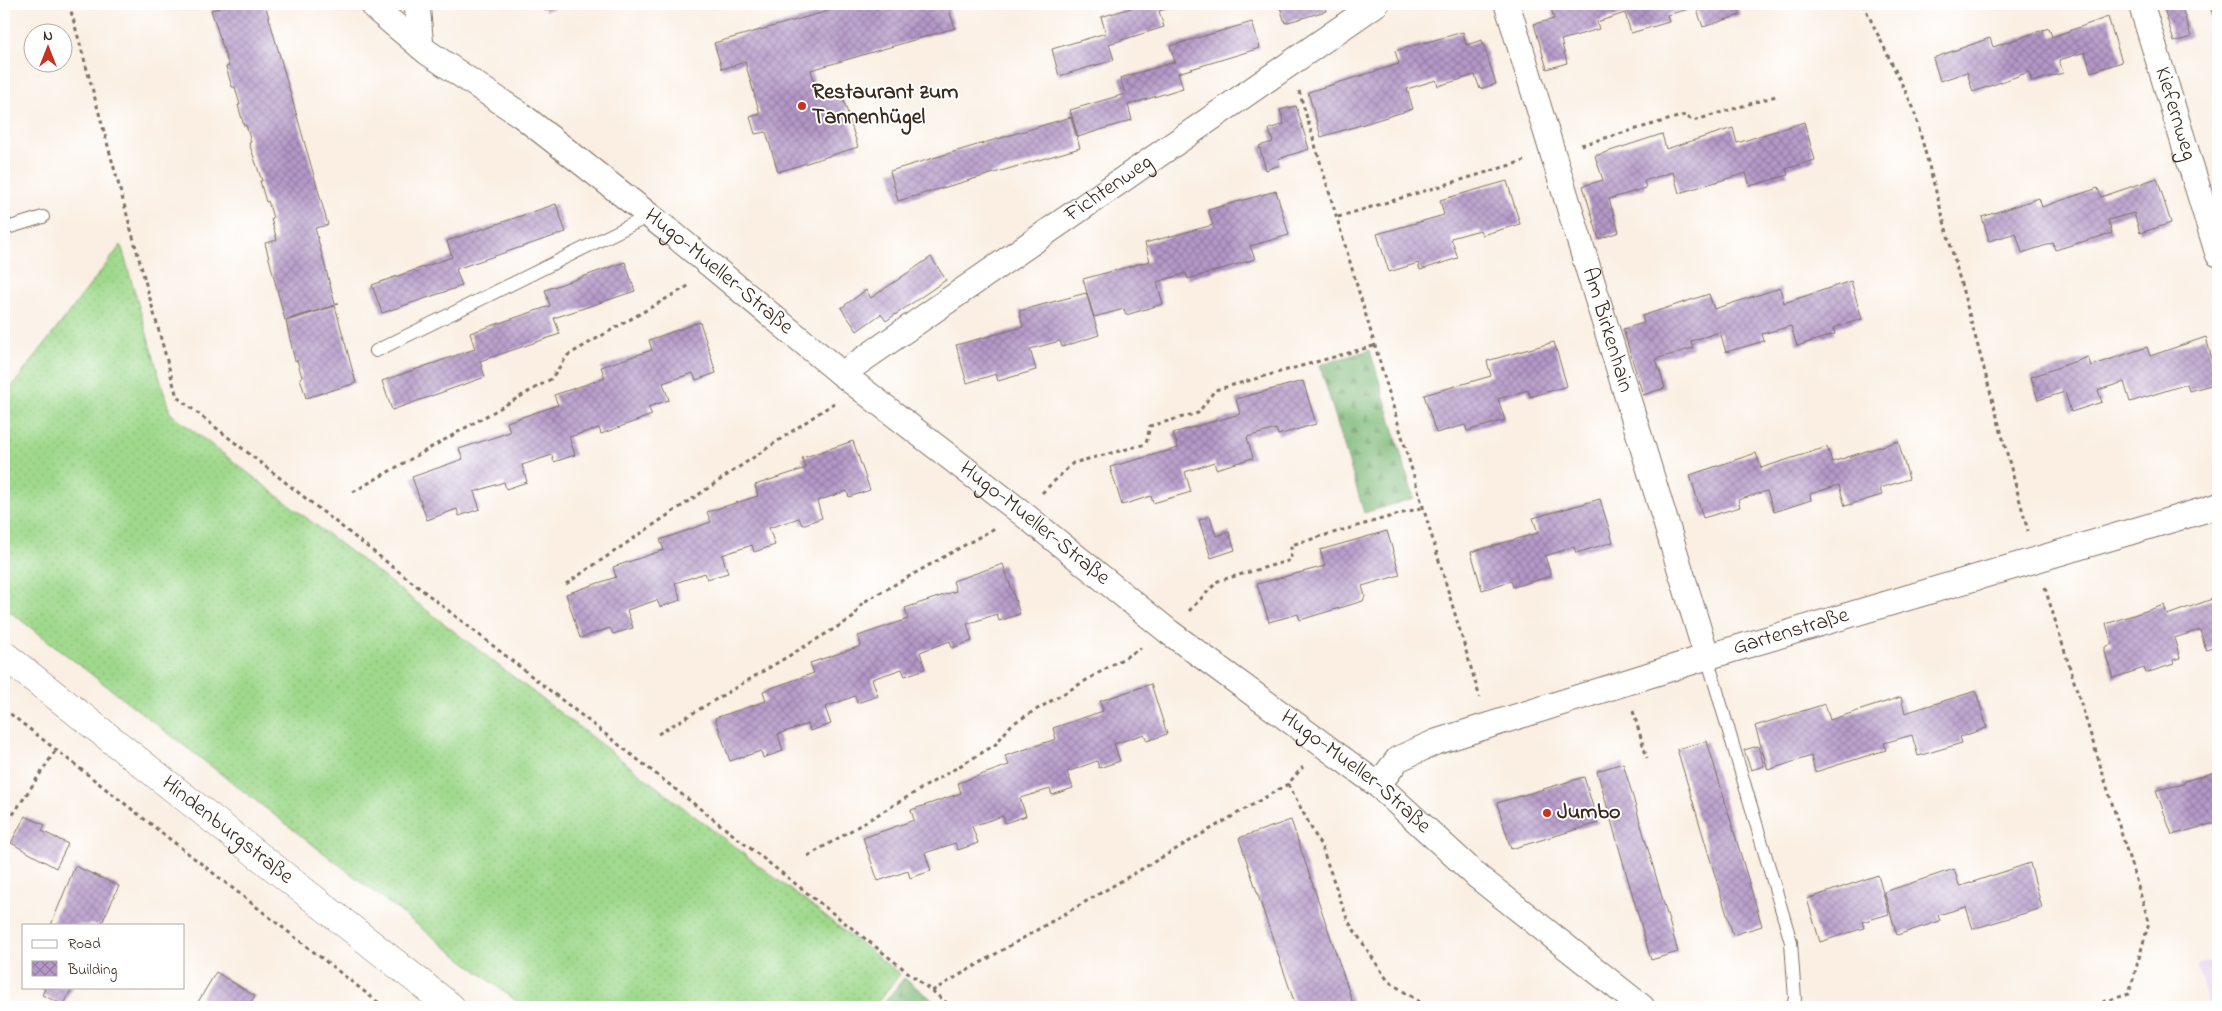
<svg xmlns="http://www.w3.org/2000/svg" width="2222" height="1011" font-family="'Indie Flower',sans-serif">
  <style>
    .built { fill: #e3d3f2 }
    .grass { fill: url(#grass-dots); stroke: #6d8255 }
    .forest { fill: url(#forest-firs); stroke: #5d724b }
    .building { fill: url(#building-cross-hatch) }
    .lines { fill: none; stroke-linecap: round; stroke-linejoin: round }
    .lane-casing { stroke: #7e6f63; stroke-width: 14 }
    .street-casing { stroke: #7e6f63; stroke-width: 27 }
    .primary-casing { stroke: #7e6f63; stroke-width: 29 }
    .path { stroke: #7e6f63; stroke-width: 3; stroke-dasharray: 4 4; stroke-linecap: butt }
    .lane { stroke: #fff; stroke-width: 12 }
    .street { stroke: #fff; stroke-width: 25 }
    .primary { stroke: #fff; stroke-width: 28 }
    .poi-dot { fill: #c8321e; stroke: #fff; stroke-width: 2 }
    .labels { text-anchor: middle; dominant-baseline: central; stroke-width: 4; stroke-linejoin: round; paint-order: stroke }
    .poi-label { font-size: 22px; font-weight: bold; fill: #3b2a1e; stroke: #fff; text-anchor: start }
    .street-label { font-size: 22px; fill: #3b2a1e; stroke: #fff }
  </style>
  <defs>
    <pattern id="grass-dots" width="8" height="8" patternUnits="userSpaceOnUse" patternTransform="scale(1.25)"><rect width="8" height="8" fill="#9fd98c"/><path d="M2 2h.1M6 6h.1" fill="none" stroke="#8aba78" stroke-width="1.8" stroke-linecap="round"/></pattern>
    <pattern id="forest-firs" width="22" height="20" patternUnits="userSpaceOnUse" patternTransform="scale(1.25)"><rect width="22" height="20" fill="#7fb978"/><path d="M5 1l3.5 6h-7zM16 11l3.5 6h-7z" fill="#699762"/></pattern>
    <pattern id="building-cross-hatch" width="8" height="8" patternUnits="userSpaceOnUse" patternTransform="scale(1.25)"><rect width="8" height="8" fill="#b498c8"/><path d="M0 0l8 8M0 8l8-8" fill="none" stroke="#947ca2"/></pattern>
  </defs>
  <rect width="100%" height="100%" fill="#fff"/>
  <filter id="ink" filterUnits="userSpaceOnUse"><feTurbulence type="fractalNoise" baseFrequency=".02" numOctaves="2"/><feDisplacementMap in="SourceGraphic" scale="10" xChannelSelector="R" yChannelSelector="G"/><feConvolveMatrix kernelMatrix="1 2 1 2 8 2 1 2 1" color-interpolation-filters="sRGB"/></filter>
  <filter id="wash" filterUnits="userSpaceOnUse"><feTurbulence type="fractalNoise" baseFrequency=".0096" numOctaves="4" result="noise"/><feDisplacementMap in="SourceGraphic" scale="20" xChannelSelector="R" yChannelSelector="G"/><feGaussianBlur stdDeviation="1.12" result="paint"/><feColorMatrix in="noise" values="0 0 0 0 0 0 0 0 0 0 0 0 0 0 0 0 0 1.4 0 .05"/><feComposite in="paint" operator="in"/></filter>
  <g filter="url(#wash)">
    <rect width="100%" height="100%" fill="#faefe2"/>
    <!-- built -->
    <path class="built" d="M 2218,959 L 2218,1007 L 2209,1007 L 2197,965 Z"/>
    <!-- grass -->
    <path class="grass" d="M 121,245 L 170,413 L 900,974 L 874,1007 L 524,1007 L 4,607 L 4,397 Z"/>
    <!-- forest -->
    <g class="forest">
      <path d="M 1370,350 L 1414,498 L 1364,513 L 1320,365 Z"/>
      <path d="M 904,978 L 942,1007 L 881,1007 Z"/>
    </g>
    <g id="blocks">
      <!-- building -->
      <g class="building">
        <path d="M 233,4 L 265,4 L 328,225 L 315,228 L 335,304 L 339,304 L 285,320 L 265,243 L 277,240 L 271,219 L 273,218 L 268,201 L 266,202 L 260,181 L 262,181 L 249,143 L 251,142 L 246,125 L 244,126 L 238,105 L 240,105 L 235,87 L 232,87 L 226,67 L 229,66 L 211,10 Z"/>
        <path d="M 543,4 L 567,4 L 545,11 Z"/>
        <path d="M 853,4 L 947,4 L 955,28 L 811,70 L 819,98 L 841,91 L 858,147 L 778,172 L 766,132 L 755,134 L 750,117 L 760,114 L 745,62 L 722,69 L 714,43 Z"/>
        <path d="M 1144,4 L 1182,4 L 1159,11 L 1164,27 L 1109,44 L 1114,60 L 1059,76 L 1052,49 L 1106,33 L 1101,17 Z"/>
        <path d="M 1279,4 L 1324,4 L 1326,11 L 1285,23 Z"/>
        <path d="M 1550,4 L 1753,4 L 1738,9 L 1740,15 L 1703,27 L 1696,7 L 1667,15 L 1669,22 L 1631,33 L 1625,13 L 1597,22 L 1599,29 L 1561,40 L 1567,63 L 1547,69 L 1534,24 L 1554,19 Z"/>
        <path d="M 2167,4 L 2192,4 L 2182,7 L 2191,37 L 2174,42 L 2163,5 Z"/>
        <path d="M 2209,4 L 2218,4 L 2218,18 L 2214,19 Z"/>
        <path d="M 2108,17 L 2122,62 L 2091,72 L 2085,52 L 2059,60 L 2063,73 L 2032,82 L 2029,72 L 1973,92 L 1967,72 L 1940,81 L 1933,58 L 1990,38 L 1993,47 L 2049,28 L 2052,37 Z"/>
        <path d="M 1252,22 L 1260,48 L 1178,73 L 1183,88 L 1128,105 L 1132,120 L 1078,137 L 1070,110 L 1125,94 L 1120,78 L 1175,62 L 1170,46 Z"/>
        <path d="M 1463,32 L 1466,45 L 1482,40 L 1496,84 L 1480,89 L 1475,75 L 1438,86 L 1436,80 L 1407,89 L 1413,109 L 1321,137 L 1308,92 L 1399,64 L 1395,51 Z"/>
        <path d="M 1296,106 L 1309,149 L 1278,159 L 1280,165 L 1266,170 L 1259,146 L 1273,142 L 1269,129 L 1284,124 L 1280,110 Z"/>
        <path d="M 1071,117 L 1080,148 L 898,201 L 890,171 Z"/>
        <path d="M 1804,122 L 1815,160 L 1786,169 L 1788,175 L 1750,186 L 1746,173 L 1679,193 L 1673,172 L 1644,181 L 1646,188 L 1609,199 L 1619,232 L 1599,239 L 1583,186 L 1603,180 L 1595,156 L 1662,134 L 1666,149 L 1733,128 L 1737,143 Z"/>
        <path d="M 2157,178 L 2171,223 L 2140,233 L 2134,213 L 2108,220 L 2112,233 L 2055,250 L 2053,243 L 2022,253 L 2016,233 L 1989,241 L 1982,217 L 2039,198 L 2042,207 L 2098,188 L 2101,197 Z"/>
        <path d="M 1507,181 L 1520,224 L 1482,235 L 1480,230 L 1451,238 L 1458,258 L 1420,270 L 1418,263 L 1389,272 L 1377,234 L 1444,215 L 1440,200 Z"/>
        <path d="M 1276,191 L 1289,235 L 1250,246 L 1255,259 L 1188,279 L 1186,273 L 1157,282 L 1163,304 L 1126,315 L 1124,309 L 1094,317 L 1083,279 L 1150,261 L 1145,243 L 1213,225 L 1208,210 Z"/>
        <path d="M 556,204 L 566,232 L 456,269 L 462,286 L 382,313 L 372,285 L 452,257 L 447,241 Z"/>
        <path d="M 931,257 L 946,280 L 886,321 L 881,314 L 857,331 L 841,308 L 866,290 L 871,298 Z"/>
        <path d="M 625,262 L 635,291 L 554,318 L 560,334 L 480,361 L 485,377 L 392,410 L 382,381 L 475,349 L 470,333 L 550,306 L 545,290 Z"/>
        <path d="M 1851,281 L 1862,319 L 1833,328 L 1835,334 L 1797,346 L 1791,326 L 1762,334 L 1764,341 L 1726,352 L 1720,332 L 1691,341 L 1693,348 L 1656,359 L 1665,388 L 1643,395 L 1623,329 L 1644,323 L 1642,316 L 1709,294 L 1714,309 L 1780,288 L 1784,303 Z"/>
        <path d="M 1086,293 L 1099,335 L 1062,347 L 1060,341 L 1030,349 L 1036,370 L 998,381 L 996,374 L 967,383 L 956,345 L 1023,327 L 1019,311 Z"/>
        <path d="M 335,306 L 356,383 L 306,398 L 300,378 L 302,377 L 297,360 L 295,361 L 286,321 Z"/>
        <path d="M 700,322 L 716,373 L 696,380 L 693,373 L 663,383 L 669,400 L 648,407 L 652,415 L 601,434 L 599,428 L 569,437 L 575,455 L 554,462 L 552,455 L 522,465 L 527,482 L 506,489 L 504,482 L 474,492 L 480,509 L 459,516 L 457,509 L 427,520 L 412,477 L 463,459 L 459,449 L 510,432 L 507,422 L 558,405 L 554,395 L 605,378 L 601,367 L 652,350 L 649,340 Z"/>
        <path d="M 2206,337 L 2218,383 L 2189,391 L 2187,384 L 2130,402 L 2124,382 L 2098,390 L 2102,402 L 2071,412 L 2065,392 L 2038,400 L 2031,377 L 2088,357 L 2091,366 L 2147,347 L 2150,356 Z"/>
        <path d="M 1554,342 L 1567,386 L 1530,397 L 1528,390 L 1498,399 L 1505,420 L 1467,431 L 1465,425 L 1436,433 L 1424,395 L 1491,376 L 1487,361 Z"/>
        <path d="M 1303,381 L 1316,424 L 1278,435 L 1276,429 L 1247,437 L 1253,458 L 1216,469 L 1214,462 L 1185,472 L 1191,492 L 1153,503 L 1151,496 L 1122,505 L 1110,467 L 1178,448 L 1173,433 L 1240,414 L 1236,399 Z"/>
        <path d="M 853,441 L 870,490 L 849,497 L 847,491 L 817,501 L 822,518 L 802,525 L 799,518 L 769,528 L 775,545 L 754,552 L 752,545 L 722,555 L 728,573 L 707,579 L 705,573 L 675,583 L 681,600 L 660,607 L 657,600 L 627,610 L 633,628 L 613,634 L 610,628 L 580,638 L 566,594 L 616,577 L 613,567 L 664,550 L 660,540 L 711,522 L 707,512 L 758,496 L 755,485 L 806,468 L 802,458 Z"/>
        <path d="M 1898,441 L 1909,479 L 1880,488 L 1882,495 L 1845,506 L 1839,485 L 1810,494 L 1811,500 L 1774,512 L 1767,491 L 1738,500 L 1740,507 L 1703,518 L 1690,475 L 1756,453 L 1761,468 L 1827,447 L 1832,462 Z"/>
        <path d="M 1600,499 L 1613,542 L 1576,553 L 1574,547 L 1545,556 L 1551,576 L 1513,587 L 1511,581 L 1482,590 L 1471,552 L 1538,533 L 1533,518 Z"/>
        <path d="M 1210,516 L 1216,536 L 1229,532 L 1235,550 L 1211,558 L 1199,520 Z"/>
        <path d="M 1387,531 L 1400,575 L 1362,586 L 1365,596 L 1363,601 L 1300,620 L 1298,614 L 1269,622 L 1257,584 L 1325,566 L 1320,550 Z"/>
        <path d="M 1003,564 L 1020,614 L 999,621 L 997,614 L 967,624 L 972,641 L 952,648 L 950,641 L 920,652 L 925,669 L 905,676 L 902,669 L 872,679 L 878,696 L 857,703 L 855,696 L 825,707 L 831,724 L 810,731 L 808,724 L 778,734 L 783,751 L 763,758 L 761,751 L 730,761 L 715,718 L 766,701 L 763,691 L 814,673 L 810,663 L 861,646 L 858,636 L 908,619 L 905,608 L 956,591 L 953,581 Z"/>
        <path d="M 2218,597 L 2218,646 L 2206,650 L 2200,630 L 2174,638 L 2180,658 L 2173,660 L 2174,664 L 2146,673 L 2144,668 L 2113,678 L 2105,652 L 2105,647 L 2112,644 L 2106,624 L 2164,605 L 2167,615 Z"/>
        <path d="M 1151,684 L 1167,734 L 1147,741 L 1144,734 L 1114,744 L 1120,761 L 1099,768 L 1097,761 L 1067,772 L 1073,788 L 1052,795 L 1050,789 L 1020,798 L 1026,816 L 1005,823 L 1003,816 L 972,826 L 978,843 L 958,850 L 955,843 L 925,853 L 931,871 L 910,878 L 908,871 L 878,881 L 863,838 L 914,820 L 911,810 L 961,793 L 958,783 L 1009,765 L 1005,756 L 1056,739 L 1053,728 L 1103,711 L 1100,701 Z"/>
        <path d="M 1976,691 L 1987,728 L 1960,737 L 1962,743 L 1918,756 L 1912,735 L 1884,743 L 1886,750 L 1815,772 L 1811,756 L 1768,770 L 1755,726 L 1825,704 L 1830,720 L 1901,697 L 1905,713 Z"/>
        <path d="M 1707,741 L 1762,926 L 1733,935 L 1677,749 Z"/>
        <path d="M 1758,746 L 1764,766 L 1751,770 L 1744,750 Z"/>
        <path d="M 1623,763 L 1678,952 L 1651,960 L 1597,771 Z"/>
        <path d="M 2215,772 L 2218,781 L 2218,822 L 2172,835 L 2156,790 L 2184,784 L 2185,781 Z"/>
        <path d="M 1584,777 L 1598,823 L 1511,849 L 1497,803 Z"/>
        <path d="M 25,816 L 45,825 L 42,831 L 68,844 L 56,868 L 11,843 Z"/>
        <path d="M 1291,820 L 1342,971 L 1354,1007 L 1296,1007 L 1264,913 L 1239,838 Z"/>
        <path d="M 2030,863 L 2042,908 L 1973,929 L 1966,907 L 1938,915 L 1940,921 L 1897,935 L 1884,892 L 1954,869 L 1959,885 L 1961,886 Z"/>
        <path d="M 75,866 L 119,886 L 101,925 L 51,925 Z"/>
        <path d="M 1878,875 L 1889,914 L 1862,922 L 1864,928 L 1820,942 L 1807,899 Z"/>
        <path d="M 216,972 L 255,996 L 248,1007 L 195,1007 Z"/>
        <path d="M 41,987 L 72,987 L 64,1005 L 42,995 L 45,989 Z"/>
      </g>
    </g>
  </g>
  <g filter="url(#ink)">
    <use href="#blocks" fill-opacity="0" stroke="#7e6f63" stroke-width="1"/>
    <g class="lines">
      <defs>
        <g id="lane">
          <path d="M 4,229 L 43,217"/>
          <path d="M 376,351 L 649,216"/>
          <path d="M 1707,657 L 1791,942 L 1795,999 L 1792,1007"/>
        </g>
        <g id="street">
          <path id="s1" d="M 373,4 L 376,9 L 427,52 L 521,115 L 673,234 L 842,374 L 1022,513 L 1169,632 L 1378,785 L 1478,877 L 1642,1007"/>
          <path d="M 417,4 L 421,47"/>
          <path id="s2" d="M 1507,4 L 1707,657"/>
          <path id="s3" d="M 2141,4 L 2218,254"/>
          <path id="s4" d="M 842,374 L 1376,4"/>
          <path id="s5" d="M 1378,785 L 1398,759 L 1436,742 L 1707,657 L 2218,506"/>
        </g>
        <g id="primary">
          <path id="s6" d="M 4,655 L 451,1007"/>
        </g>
      </defs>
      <!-- lane casing -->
      <use href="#lane" class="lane-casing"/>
      <!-- street casing -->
      <use href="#street" class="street-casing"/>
      <!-- primary casing -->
      <use href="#primary" class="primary-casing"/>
      <!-- path -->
      <g class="path">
        <path d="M 69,4 L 177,397 L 952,1007"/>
        <path d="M 1863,4 L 1913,107 L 2028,531"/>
        <path d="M 1299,91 L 1480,698"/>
        <path d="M 1581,145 L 1685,115 L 1693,121 L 1776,96"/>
        <path d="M 1338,217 L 1524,161"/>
        <path d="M 353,492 L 551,379 L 568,355 L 690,285"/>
        <path d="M 1042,493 L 1073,463 L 1146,444 L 1150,426 L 1198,413 L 1215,390 L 1377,345"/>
        <path d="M 566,584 L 834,403"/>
        <path d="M 2045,588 L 2149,922 L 2129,994 L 2086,1007"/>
        <path d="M 1189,611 L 1218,581 L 1291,560 L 1291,545 L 1424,507"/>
        <path d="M 4,709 L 384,1007"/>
        <path d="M 1633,711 L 1647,758"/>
        <path d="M 658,734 L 854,617 L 862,603 L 995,528"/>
        <path d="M 1288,784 L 1322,848 L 1348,921 L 1388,981 L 1427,1007"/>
        <path d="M 4,828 L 56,750"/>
        <path d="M 808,856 L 995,745 L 1012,724 L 1141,648"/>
        <path d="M 932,991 L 1288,784 L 1303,767"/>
      </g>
      <!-- lane -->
      <use href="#lane" class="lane"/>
      <!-- street -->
      <use href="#street" class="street"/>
      <!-- primary -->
      <use href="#primary" class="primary"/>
    </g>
  </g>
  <!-- markers -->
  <g class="poi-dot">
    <circle cx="802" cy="106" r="5"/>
    <circle cx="1547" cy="813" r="5"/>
  </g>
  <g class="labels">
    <!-- poi labels -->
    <g class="poi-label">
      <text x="812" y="93">Restaurant zum<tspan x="812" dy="25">Tannenhügel</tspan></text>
      <text x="1557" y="813">Jumbo</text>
    </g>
    <!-- street labels -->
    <g class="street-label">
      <text stroke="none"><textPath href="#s3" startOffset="115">Kiefernweg</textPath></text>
      <text stroke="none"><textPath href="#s4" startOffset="325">Fichtenweg</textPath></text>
      <text stroke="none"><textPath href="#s1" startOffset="438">Hugo-Mueller-Straße</textPath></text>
      <text stroke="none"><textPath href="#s2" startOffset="341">Am Birkenhain</textPath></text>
      <text stroke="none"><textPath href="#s1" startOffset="842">Hugo-Mueller-Straße</textPath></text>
      <text stroke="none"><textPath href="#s5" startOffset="446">Gartenstraße</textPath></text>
      <text stroke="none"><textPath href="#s1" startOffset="1248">Hugo-Mueller-Straße</textPath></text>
      <text stroke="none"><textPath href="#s6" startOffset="284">Hindenburgstraße</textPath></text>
    </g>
  </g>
  <!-- margin -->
  <rect width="2222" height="1011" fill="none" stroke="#fff" stroke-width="20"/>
  <!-- legend -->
  <rect x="22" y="924" width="162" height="65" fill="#ffffff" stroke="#b1aaa5"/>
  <rect x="32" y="940" width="25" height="8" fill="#ffffff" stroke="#b1aaa5"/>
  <text x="68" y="948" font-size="15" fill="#3b2a1e">Road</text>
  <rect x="32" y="961" width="25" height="15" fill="url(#building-cross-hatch)" stroke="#b1aaa5"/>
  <text x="68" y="974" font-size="15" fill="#3b2a1e">Building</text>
  <!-- north arrow -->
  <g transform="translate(48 48)"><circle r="24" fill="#ffffff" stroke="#b1aaa5"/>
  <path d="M0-4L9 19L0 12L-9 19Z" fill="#c8321e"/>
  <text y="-8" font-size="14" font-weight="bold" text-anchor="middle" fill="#3b2a1e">N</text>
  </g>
</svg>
